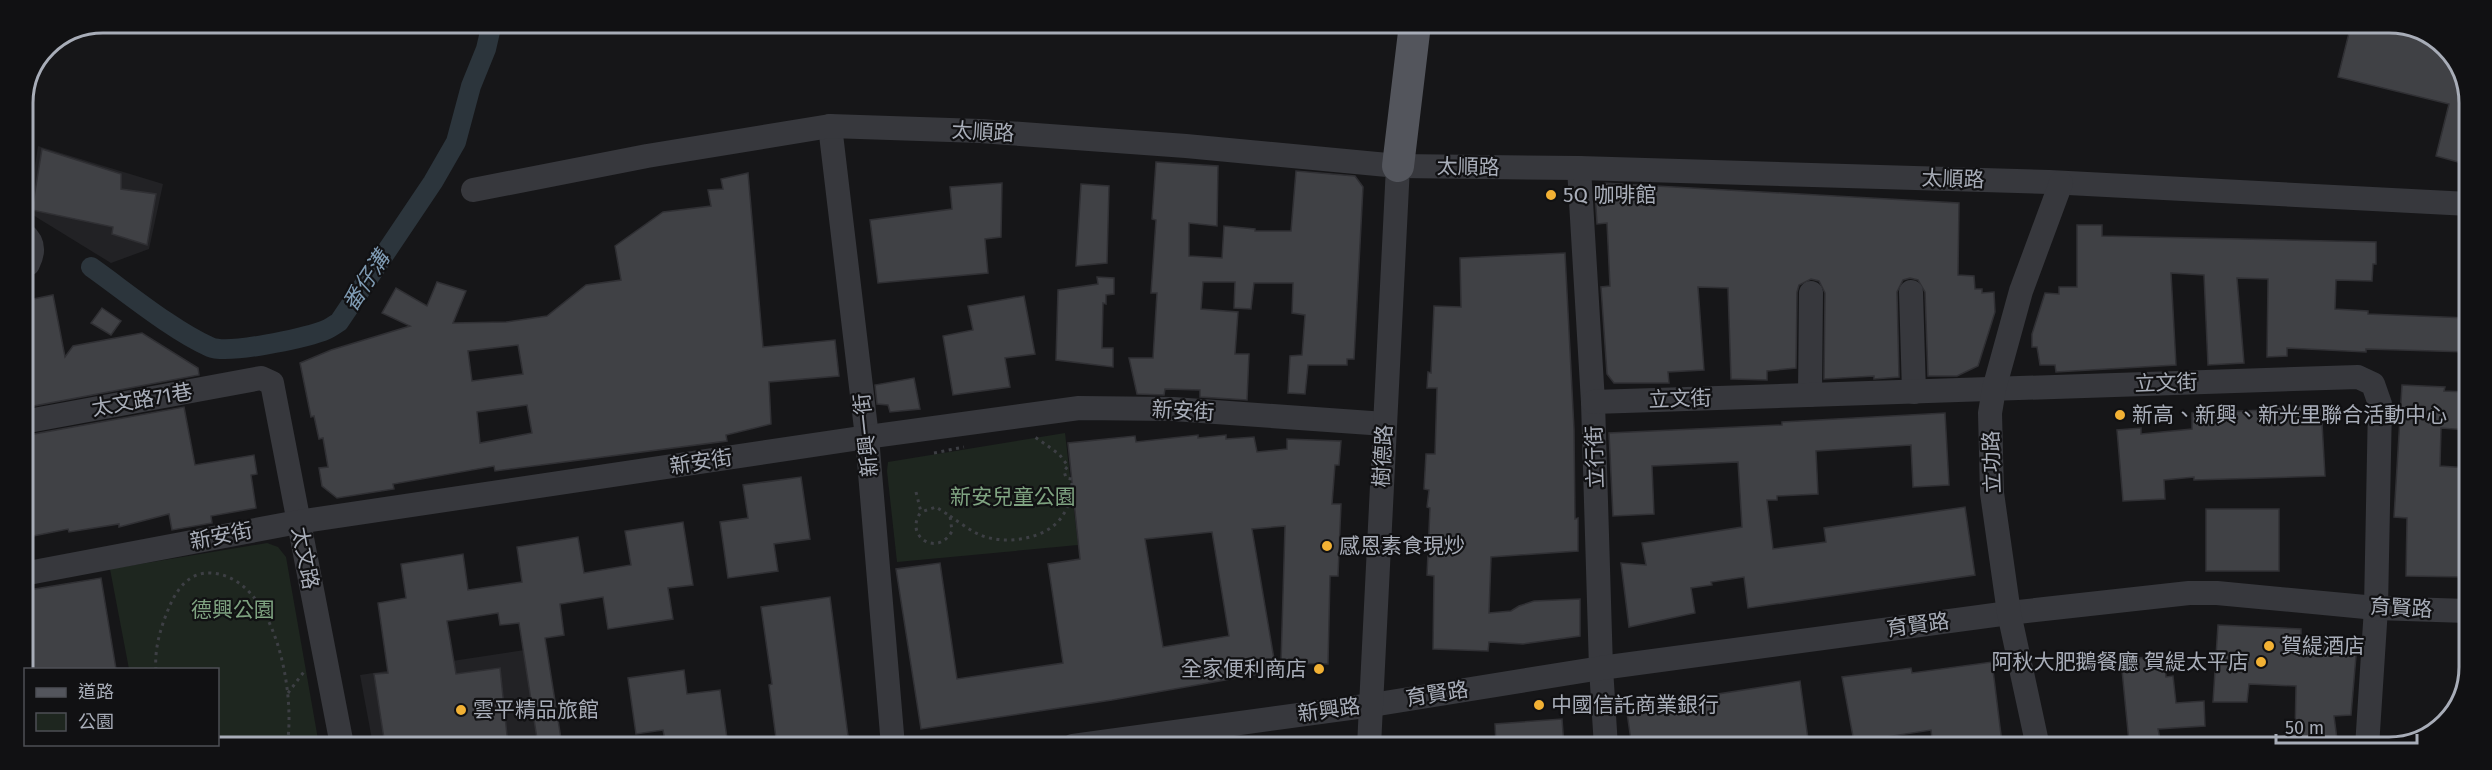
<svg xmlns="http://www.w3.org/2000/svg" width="2492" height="770" font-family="'Fira Sans','Noto Sans TC',sans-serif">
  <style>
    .built { fill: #222225 }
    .green { fill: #1e261f }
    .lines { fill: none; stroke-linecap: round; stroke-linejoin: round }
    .canal { stroke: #2c353c; stroke-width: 20 }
    .building { fill: #404145; stroke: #303034; stroke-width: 1.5; fill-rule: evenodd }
    .path { stroke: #3d3f44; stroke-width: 3; stroke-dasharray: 3 4.5; stroke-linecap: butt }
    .minor { stroke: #37383d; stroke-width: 24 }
    .major { stroke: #53555c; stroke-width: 32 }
    .poi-dot { fill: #f2b134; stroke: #111113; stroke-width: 2 }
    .labels { text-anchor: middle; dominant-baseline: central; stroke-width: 4.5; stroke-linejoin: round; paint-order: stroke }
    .street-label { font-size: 21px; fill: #a8adb8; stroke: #111113 }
    .poi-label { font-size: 21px; fill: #a8adb8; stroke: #111113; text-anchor: start }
    .park-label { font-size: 21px; fill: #7fa381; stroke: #111113 }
    .water-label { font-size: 22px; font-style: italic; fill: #7f9bb3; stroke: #111113 }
    .rim { fill: none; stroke: #a8adb8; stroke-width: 3 }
  </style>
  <rect width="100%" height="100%" fill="#161618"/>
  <!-- built -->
  <g class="built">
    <path d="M 38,146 L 163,184 L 149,249 L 111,263 L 28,212 Z"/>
    <path d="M 545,647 L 561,745 L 373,745 L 360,675 Z"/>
  </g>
  <!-- green -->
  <g class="green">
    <path d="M 1065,433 L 1078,545 L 897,562 L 887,471 L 888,462 Z"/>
    <path d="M 267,543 L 278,547 L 286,557 L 319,745 L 143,745 L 218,744 L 218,670 L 129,669 L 110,569 Z"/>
  </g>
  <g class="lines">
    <!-- canal -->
    <path class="canal" d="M 91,267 C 125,291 172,330 210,347 C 228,355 303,338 323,331 C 329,329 334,325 339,322 L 433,182 L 456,142 L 471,86 L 486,49 L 492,23"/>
  </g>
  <!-- building -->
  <g class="building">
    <path d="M 2351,25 L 2410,25 L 2453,55 L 2469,98 L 2469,165 L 2436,156 L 2449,104 L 2338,77 Z"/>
    <path d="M 42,149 L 121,174 L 121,189 L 156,194 L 147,245 L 112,234 L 113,227 L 32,210 Z"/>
    <path d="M 1156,162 L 1218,166 L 1217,226 L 1189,223 L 1189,256 L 1222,258 L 1224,226 L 1255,229 L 1255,231 L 1291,231 L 1296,171 L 1355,176 L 1363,187 L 1354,359 L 1347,359 L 1347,365 L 1308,365 L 1305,394 L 1288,393 L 1290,356 L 1302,355 L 1305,315 L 1292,313 L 1293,283 L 1254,283 L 1251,309 L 1234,308 L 1235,282 L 1203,282 L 1201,309 L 1238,312 L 1235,354 L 1249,354 L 1247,400 L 1200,397 L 1200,390 L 1165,389 L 1164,395 L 1137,394 L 1129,358 L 1153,358 L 1157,293 L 1151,293 L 1156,220 L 1152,219 Z"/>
    <path d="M 748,173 L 763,347 L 835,340 L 839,376 L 769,382 L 771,424 L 726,435 L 727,441 L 495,471 L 494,466 L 393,484 L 394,489 L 337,498 L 322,486 L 319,468 L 328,467 L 323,438 L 319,439 L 314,416 L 311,417 L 300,363 L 331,350 L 410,326 L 382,313 L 396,288 L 427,306 L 437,282 L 466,291 L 453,323 L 506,322 L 547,316 L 586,285 L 621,280 L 615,246 L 663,212 L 711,206 L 708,190 L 723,189 L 721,179 ZM 518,345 L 523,374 L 472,381 L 468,351 ZM 527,405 L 532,433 L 480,443 L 477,412 Z"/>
    <path d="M 1002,183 L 1001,237 L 985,239 L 988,273 L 878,283 L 870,220 L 952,209 L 950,187 Z"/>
    <path d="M 1603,183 L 1959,203 L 1958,275 L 1974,276 L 1975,289 L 1982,289 L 1982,293 L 1994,292 L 1995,312 L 1978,366 L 1957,376 L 1928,376 L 1925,292 L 1918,280 L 1910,278 L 1903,280 L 1897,292 L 1899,377 L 1874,379 L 1874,376 L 1824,379 L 1825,293 L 1819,281 L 1811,279 L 1799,285 L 1797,292 L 1796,368 L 1767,371 L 1767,380 L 1731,379 L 1728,288 L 1698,287 L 1704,370 L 1668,372 L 1669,383 L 1614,383 L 1607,374 L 1601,287 L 1610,286 L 1607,223 L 1597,224 L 1595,192 Z"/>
    <path d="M 1081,184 L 1109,186 L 1107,263 L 1076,266 Z"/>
    <path d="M 2077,225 L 2102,225 L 2102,236 L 2376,242 L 2376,264 L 2373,264 L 2372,281 L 2336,280 L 2335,309 L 2368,311 L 2368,314 L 2468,318 L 2468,352 L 2366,349 L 2366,352 L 2287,348 L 2287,356 L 2267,357 L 2268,279 L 2237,278 L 2244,363 L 2208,365 L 2204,275 L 2171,273 L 2176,365 L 2056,372 L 2055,365 L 2040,365 L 2037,347 L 2032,347 L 2032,334 L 2045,293 L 2059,294 L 2059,287 L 2077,287 Z"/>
    <path d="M 1565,253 L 1574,429 L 1575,519 L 1578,518 L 1578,551 L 1491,557 L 1489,613 L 1511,611 L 1519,606 L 1534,601 L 1580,599 L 1580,636 L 1523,644 L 1489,642 L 1488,651 L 1433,649 L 1434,576 L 1427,575 L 1430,508 L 1427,507 L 1429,490 L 1424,489 L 1426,454 L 1435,454 L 1437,388 L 1427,388 L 1428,372 L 1431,373 L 1434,306 L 1461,307 L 1460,258 Z"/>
    <path d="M 1097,277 L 1114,278 L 1114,294 L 1106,295 L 1106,304 L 1103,303 L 1102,348 L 1113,348 L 1113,367 L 1056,360 L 1058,290 L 1098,284 Z"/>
    <path d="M 53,295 L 65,357 L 73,346 L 142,333 L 198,368 L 199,375 L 23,408 L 23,301 Z"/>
    <path d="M 1024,296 L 1035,354 L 1005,358 L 1010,387 L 953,395 L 943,336 L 973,330 L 968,306 Z"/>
    <path d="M 102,308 L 121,321 L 111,335 L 91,323 Z"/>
    <path d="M 914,378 L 920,409 L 890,412 L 888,405 L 877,404 L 875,385 Z"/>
    <path d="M 2402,385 L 2445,387 L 2444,391 L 2468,392 L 2468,430 L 2441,428 L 2440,466 L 2468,468 L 2467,577 L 2406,576 L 2407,518 L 2394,517 Z"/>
    <path d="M 2321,405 L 2325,476 L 2194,480 L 2194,477 L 2164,480 L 2165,499 L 2123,501 L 2117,430 L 2141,428 L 2141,434 L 2192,429 L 2192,413 L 2265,410 L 2265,408 Z"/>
    <path d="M 184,407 L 195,465 L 254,455 L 257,474 L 251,475 L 256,508 L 211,516 L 212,523 L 172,530 L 169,514 L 119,527 L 119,524 L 69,532 L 68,529 L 23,538 L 23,436 Z"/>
    <path d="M 1945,413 L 1949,485 L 1913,487 L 1911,445 L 1816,451 L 1818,494 L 1777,496 L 1777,500 L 1767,500 L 1773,549 L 1826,542 L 1824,528 L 1965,507 L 1975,575 L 1748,608 L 1744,577 L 1711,582 L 1712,585 L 1691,588 L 1695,613 L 1629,627 L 1621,563 L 1646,565 L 1642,543 L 1742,527 L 1738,462 L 1652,466 L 1654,514 L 1613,516 L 1609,433 L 1782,425 L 1782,422 Z"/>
    <path d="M 1198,435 L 1198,438 L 1226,435 L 1226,439 L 1254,437 L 1257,452 L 1287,449 L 1287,439 L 1341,441 L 1339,465 L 1335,465 L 1332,504 L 1341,504 L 1338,576 L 1330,576 L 1328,664 L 1281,663 L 1285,526 L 1252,529 L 1276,671 L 1112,700 L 921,729 L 896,569 L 940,563 L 957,679 L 1063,663 L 1048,564 L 1080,559 L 1068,443 L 1135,436 L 1136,442 ZM 1212,532 L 1229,636 L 1163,647 L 1145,539 Z"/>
    <path d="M 801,477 L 810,539 L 774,544 L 778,571 L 728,578 L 720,522 L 748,518 L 743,485 Z"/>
    <rect x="2206" y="509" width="73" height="62"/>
    <path d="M 683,522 L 693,585 L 668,588 L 673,619 L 608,629 L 603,597 L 560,604 L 564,635 L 545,638 L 562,745 L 538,745 L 519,623 L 500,625 L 498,613 L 447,621 L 456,674 L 500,668 L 508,745 L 385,745 L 374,674 L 388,673 L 378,603 L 406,598 L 401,564 L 463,554 L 468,590 L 522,582 L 517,547 L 578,537 L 584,573 L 631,565 L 625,531 Z"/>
    <path d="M 101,578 L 116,669 L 23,669 L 23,591 Z"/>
    <path d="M 830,597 L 848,736 L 777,746 L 769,685 L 772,684 L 761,607 Z"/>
    <path d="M 2218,625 L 2301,629 L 2301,638 L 2350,638 L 2357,644 L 2351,715 L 2334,716 L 2338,747 L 2263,747 L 2262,739 L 2295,734 L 2296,686 L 2249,684 L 2247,702 L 2213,702 Z"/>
    <path d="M 2147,657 L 2148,665 L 2165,664 L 2166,677 L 2173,676 L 2176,703 L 2204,701 L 2205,726 L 2158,729 L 2160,739 L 2129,742 L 2121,660 Z"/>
    <path d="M 1992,662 L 2002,743 L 1980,747 L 1933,747 L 1931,730 L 1854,742 L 1842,677 L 1911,668 L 1912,673 Z"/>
    <path d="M 684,670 L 687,694 L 720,690 L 728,745 L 666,745 L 663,730 L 636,734 L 628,678 Z"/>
    <path d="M 1800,681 L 1808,739 L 1755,747 L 1632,747 L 1627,713 L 1718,699 L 1718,694 Z"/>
    <path d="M 1562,719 L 1564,746 L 1496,746 L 1495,724 Z"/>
  </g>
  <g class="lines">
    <!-- path -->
    <g class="path">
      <path d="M 934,453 L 964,447"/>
      <path d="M 916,492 L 921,512 C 903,536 938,558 952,531 L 950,516 L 936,507 L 921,512"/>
      <path d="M 950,516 C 959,522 968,529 978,534 C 1003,546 1048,540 1063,515 C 1070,505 1072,491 1072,479 L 1066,478 L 1064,471 L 1068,466 L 1059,454 L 1035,437"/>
      <path d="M 156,670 C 154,647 162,623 171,603 C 179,586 191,572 211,573 C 276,577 296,695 287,745"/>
      <path d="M 288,693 L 306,669"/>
      <path d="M 171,744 L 171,745"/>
    </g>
    <!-- minor -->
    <g class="minor">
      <path d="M 830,126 L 867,437 L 893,746"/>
      <path d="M 1579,168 L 1593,402 L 1601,668 L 1606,747"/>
      <path d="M 473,190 L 647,156 L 830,126 L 980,131 L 1186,146 L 1398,166 L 1579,168 L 2049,182 L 2469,204"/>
      <path d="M 23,265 L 28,264 C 34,252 34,242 23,233"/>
      <path d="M 1911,292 L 1914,392"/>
      <path d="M 1810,395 L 1811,293"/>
      <path d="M 1593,402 L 2358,377 L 2373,384 L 2380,404 L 2376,608 L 2367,747"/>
      <path d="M 23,422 L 261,378 L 272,383 L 342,745"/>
      <path d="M 23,574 L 298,522 L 867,437 L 1079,408 L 1173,409 L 1385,424"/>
      <path d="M 1073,746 L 1372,705 L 1601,668 L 2009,613 L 2189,593 L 2217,593 L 2376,608 L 2467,611"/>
      <path d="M 1369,746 L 1398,166"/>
      <path d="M 2038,747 L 2009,613 L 1992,493 L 1990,413 L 1994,389 L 2021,291 L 2061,183"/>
    </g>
    <!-- major -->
    <path class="major" d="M 1398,166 L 1415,24"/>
  </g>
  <!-- markers -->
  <g class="poi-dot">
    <circle cx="1551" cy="195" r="6"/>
    <circle cx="2120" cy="415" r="6"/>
    <circle cx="1327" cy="546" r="6"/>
    <circle cx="2269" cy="646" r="6"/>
    <circle cx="2261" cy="662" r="6"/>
    <circle cx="1319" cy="669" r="6"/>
    <circle cx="1539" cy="705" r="6"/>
    <circle cx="461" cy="710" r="6"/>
  </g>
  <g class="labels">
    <!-- street labels -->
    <g class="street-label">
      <text transform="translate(983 132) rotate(3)">太順路</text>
      <text transform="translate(1468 167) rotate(1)">太順路</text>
      <text transform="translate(1953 179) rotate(2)">太順路</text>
      <text transform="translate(2166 383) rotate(-2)">立文街</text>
      <text transform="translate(1680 399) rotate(-2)">立文街</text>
      <text transform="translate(142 400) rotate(-10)">太文路71巷</text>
      <text transform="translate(1183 411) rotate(3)">新安街</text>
      <text transform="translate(866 435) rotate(-96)">新興一街</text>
      <text transform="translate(1383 456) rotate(-87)">樹德路</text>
      <text transform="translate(1595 457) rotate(-92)">立行街</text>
      <text transform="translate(701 462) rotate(-9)">新安街</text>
      <text transform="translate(1992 462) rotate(-92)">立功路</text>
      <text transform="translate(221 536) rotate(-11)">新安街</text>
      <text transform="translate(305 558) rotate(79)">太文路</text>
      <text transform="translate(2401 608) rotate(3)">育賢路</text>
      <text transform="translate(1918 625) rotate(-8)">育賢路</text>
      <text transform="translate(1437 694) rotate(-9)">育賢路</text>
      <text transform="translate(1329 710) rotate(-8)">新興路</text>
    </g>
    <!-- poi labels -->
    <g class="poi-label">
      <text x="1563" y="195">5Q 咖啡館</text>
      <text x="2132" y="415">新高、新興、新光里聯合活動中心</text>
      <text x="1339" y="546">感恩素食現炒</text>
      <text x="2281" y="646">賀緹酒店</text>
      <text x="2249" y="662" text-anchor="end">阿秋大肥鵝餐廳 賀緹太平店</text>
      <text x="1307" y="669" text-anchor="end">全家便利商店</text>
      <text x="1551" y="705">中國信託商業銀行</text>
      <text x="473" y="710">雲平精品旅館</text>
    </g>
    <!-- park labels -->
    <g class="park-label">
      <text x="1013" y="497">新安兒童公園</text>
      <text x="233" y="610">德興公園</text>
    </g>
    <!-- water labels -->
    <g class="water-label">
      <text transform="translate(366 281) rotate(-57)">番仔溝</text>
    </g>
  </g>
  <!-- crop -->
  <path d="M0 0H2492V770H0ZM103 33H2389A70 70 0 0 1 2459 103V667A70 70 0 0 1 2389 737H103A70 70 0 0 1 33 667V103A70 70 0 0 1 103 33Z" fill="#111113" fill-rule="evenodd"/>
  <path class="rim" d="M103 33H2389A70 70 0 0 1 2459 103V667A70 70 0 0 1 2389 737H103A70 70 0 0 1 33 667V103A70 70 0 0 1 103 33Z"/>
  <!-- legend -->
  <rect x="24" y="668" width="195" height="78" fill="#111113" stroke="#4d4f55" stroke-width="1.5"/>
  <rect x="36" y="688" width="30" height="9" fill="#53555c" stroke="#4d4f55" stroke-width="1.5"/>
  <text x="78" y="698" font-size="18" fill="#a8adb8">道路</text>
  <rect x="36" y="713" width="30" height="18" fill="#1e261f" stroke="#4d4f55" stroke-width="1.5"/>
  <text x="78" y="728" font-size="18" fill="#a8adb8">公園</text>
  <!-- scale -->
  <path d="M2276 734v9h141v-9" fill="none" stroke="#a8adb8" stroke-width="3"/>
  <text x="2285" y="734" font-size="18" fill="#a8adb8" stroke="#111113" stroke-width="4.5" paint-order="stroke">50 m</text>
</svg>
